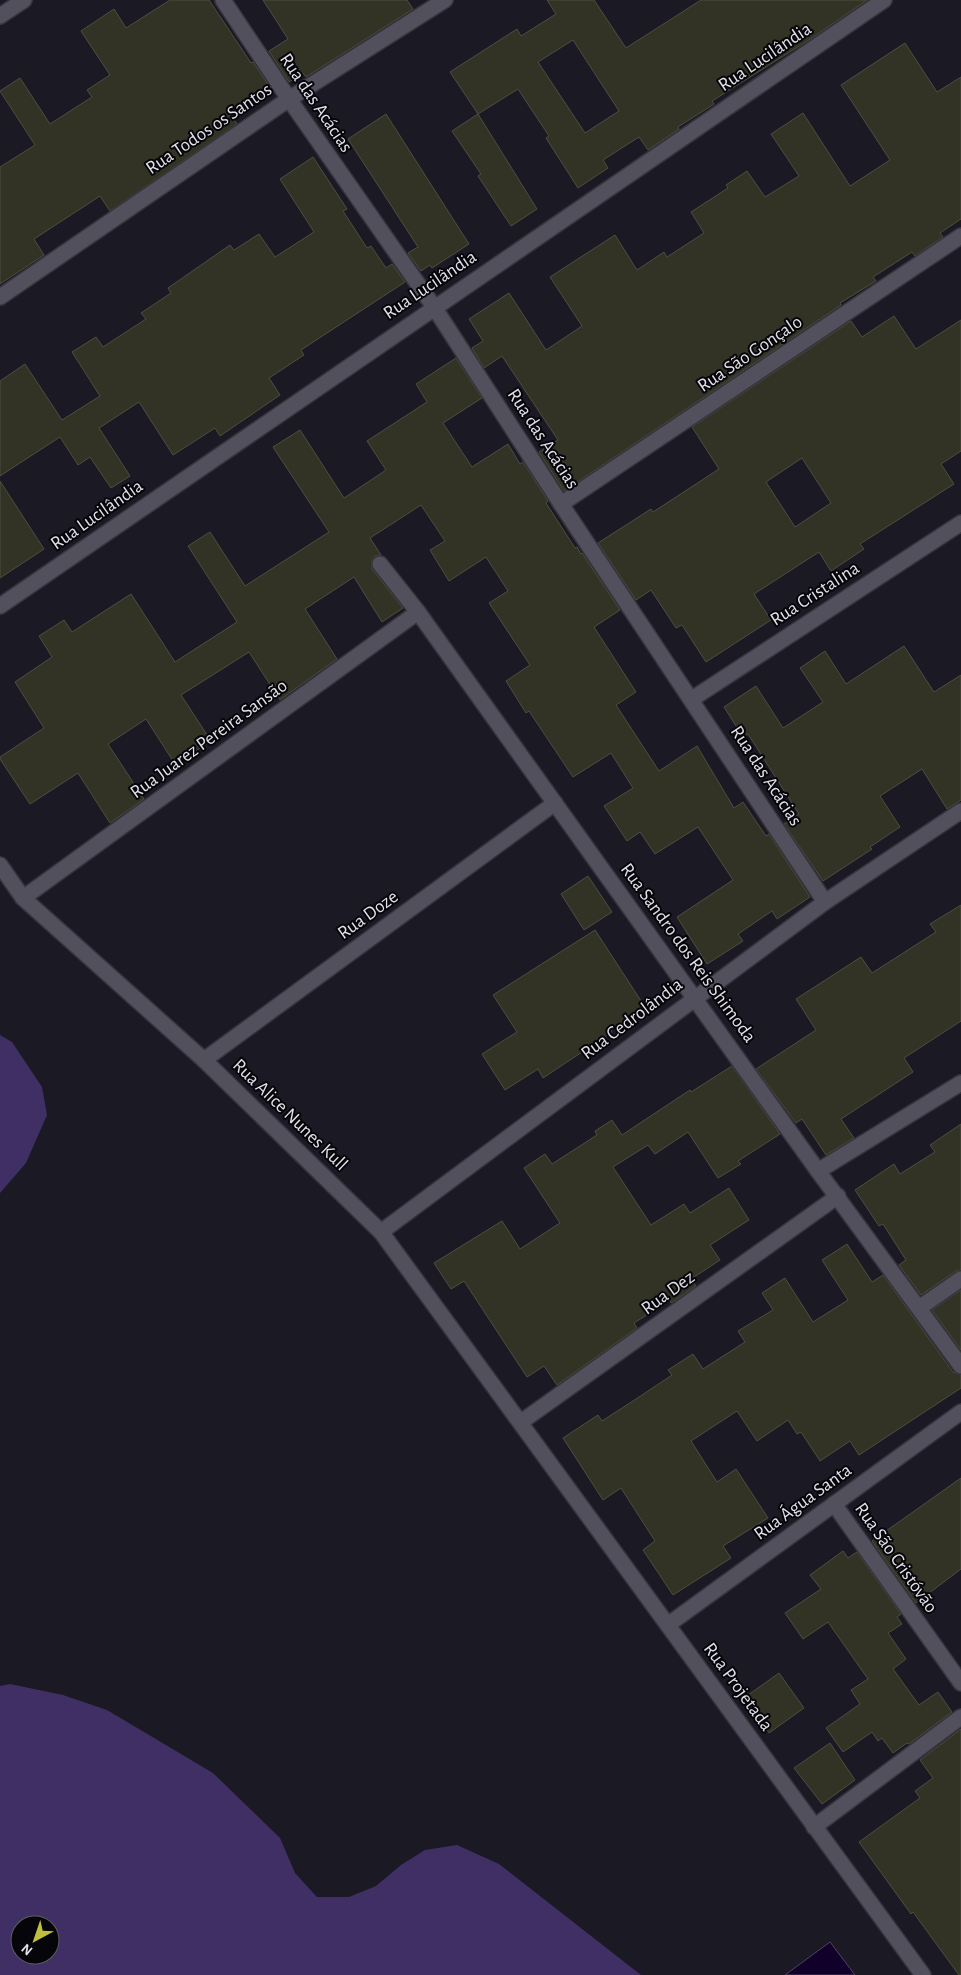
<svg xmlns="http://www.w3.org/2000/svg" width="961" height="1975" font-family="'Alegreya Sans',sans-serif">
  <style>
    .green { fill: #402f64; fill-rule: evenodd }
    .water { fill: #11012a; stroke: #504463 }
    .building { fill: #323225; stroke: #4e4f40; fill-rule: evenodd }
    .lines { fill: none; stroke-linecap: round; stroke-linejoin: round }
    .street-casing { stroke: #36343d; stroke-width: 18 }
    .street { stroke: #53505e; stroke-width: 15 }
    .labels { text-anchor: middle; dominant-baseline: central; stroke-width: 4; stroke-linejoin: round; paint-order: stroke }
    .street-label { font-size: 19px; fill: #e2e0e9; stroke: #060509 }
  </style>
  <rect width="100%" height="100%" fill="#1b1924"/>
  <!-- green -->
  <g class="green">
    <path d="M 0,1035 L 12,1042 L 42,1087 L 47,1115 L 26,1163 L 0,1193 Z"/>
    <path d="M 10,1684 L 63,1695 L 107,1710 L 213,1773 L 280,1838 L 295,1873 L 317,1897 L 349,1897 L 376,1886 L 401,1865 L 425,1850 L 457,1845 L 499,1864 L 641,1975 L 0,1975 L 0,1686 ZM 20,1925 L 50,1925 L 50,1955 L 20,1955 Z"/>
  </g>
  <!-- water -->
  <path class="water" d="M 830,1942 L 855,1975 L 785,1975 Z"/>
  <!-- building -->
  <g class="building">
    <path d="M 170,0 L 209,0 L 251,63 L 253,62 L 273,92 L 233,118 L 237,124 L 110,211 L 100,196 L 34,239 L 44,255 L 0,284 L 0,167 L 35,145 L 0,91 L 20,78 L 50,124 L 92,97 L 87,90 L 110,75 L 81,31 L 114,9 L 126,28 Z"/>
    <path d="M 263,0 L 407,0 L 413,9 L 306,77 L 303,73 L 289,82 L 269,51 L 288,39 Z"/>
    <path d="M 547,0 L 594,0 L 626,48 L 701,0 L 867,0 L 812,38 L 712,101 L 714,104 L 678,127 L 679,129 L 648,150 L 639,137 L 603,160 L 608,168 L 578,188 L 546,138 L 549,136 L 518,89 L 478,114 L 450,72 L 517,29 L 521,36 L 556,14 ZM 573,40 L 619,111 L 585,133 L 538,62 Z"/>
    <path d="M 905,43 L 937,92 L 961,77 L 961,219 L 940,233 L 943,237 L 915,256 L 912,252 L 873,277 L 876,281 L 840,303 L 841,305 L 564,491 L 539,452 L 558,440 L 502,356 L 484,368 L 472,348 L 483,341 L 469,319 L 509,293 L 546,350 L 582,326 L 550,277 L 615,235 L 637,270 L 664,252 L 667,257 L 704,233 L 691,212 L 728,188 L 726,185 L 747,171 L 765,197 L 799,176 L 771,134 L 803,113 L 850,186 L 890,160 L 841,85 Z"/>
    <path d="M 386,114 L 469,244 L 432,268 L 430,265 L 421,271 L 408,253 L 418,247 L 348,139 Z"/>
    <path d="M 478,114 L 537,209 L 511,226 L 478,176 L 481,174 L 452,131 Z"/>
    <path d="M 313,157 L 347,209 L 343,211 L 367,248 L 371,246 L 386,268 L 392,264 L 405,282 L 301,350 L 304,355 L 269,378 L 280,395 L 220,436 L 215,428 L 173,455 L 139,402 L 99,428 L 130,476 L 111,488 L 90,457 L 78,465 L 60,437 L 0,476 L 0,381 L 25,364 L 62,420 L 100,396 L 72,352 L 96,337 L 103,347 L 146,319 L 141,313 L 171,293 L 168,288 L 230,245 L 234,250 L 259,234 L 275,257 L 314,232 L 280,179 Z"/>
    <path d="M 894,316 L 916,349 L 961,320 L 961,451 L 941,464 L 954,484 L 860,544 L 864,549 L 831,571 L 819,552 L 754,594 L 771,620 L 706,662 L 682,625 L 676,628 L 651,590 L 636,600 L 598,543 L 651,509 L 653,512 L 719,469 L 692,427 L 851,321 L 862,337 ZM 802,458 L 831,503 L 795,527 L 766,482 Z"/>
    <path d="M 456,358 L 482,398 L 443,423 L 472,467 L 508,444 L 520,464 L 523,462 L 548,501 L 546,503 L 575,548 L 577,547 L 581,554 L 582,553 L 620,610 L 594,627 L 636,692 L 616,705 L 659,771 L 697,746 L 734,808 L 743,802 L 766,836 L 769,834 L 810,897 L 777,919 L 772,911 L 738,934 L 743,941 L 707,964 L 677,917 L 733,880 L 698,827 L 655,854 L 640,832 L 627,841 L 604,806 L 633,788 L 611,753 L 573,777 L 529,711 L 526,713 L 506,681 L 530,665 L 489,603 L 508,591 L 486,557 L 449,581 L 430,550 L 445,541 L 421,505 L 370,538 L 381,555 L 375,556 L 372,560 L 372,569 L 403,608 L 382,622 L 354,577 L 305,609 L 337,659 L 288,694 L 280,700 L 249,652 L 181,695 L 211,741 L 175,764 L 146,719 L 108,744 L 144,799 L 110,823 L 78,773 L 30,804 L 0,759 L 0,757 L 44,728 L 15,682 L 52,657 L 39,636 L 64,620 L 72,632 L 131,594 L 175,662 L 237,622 L 188,546 L 210,532 L 245,586 L 329,532 L 273,447 L 300,430 L 344,498 L 386,470 L 367,441 L 427,402 L 416,384 Z"/>
    <path d="M 0,481 L 44,549 L 0,578 Z"/>
    <path d="M 904,646 L 934,692 L 961,675 L 961,800 L 947,809 L 922,769 L 880,796 L 900,827 L 870,847 L 872,849 L 823,881 L 784,824 L 799,814 L 748,734 L 743,737 L 724,707 L 756,686 L 783,728 L 823,702 L 800,668 L 825,651 L 846,684 Z"/>
    <path d="M 588,876 L 612,912 L 584,930 L 561,894 Z"/>
    <path d="M 961,905 L 961,1021 L 904,1058 L 913,1072 L 841,1119 L 854,1138 L 826,1155 L 802,1119 L 796,1123 L 756,1069 L 816,1030 L 796,999 L 861,957 L 872,973 L 936,932 L 930,924 Z"/>
    <path d="M 595,930 L 645,1007 L 611,1030 L 612,1032 L 543,1078 L 538,1069 L 505,1090 L 482,1054 L 517,1032 L 493,995 Z"/>
    <path d="M 732,1066 L 780,1134 L 738,1161 L 741,1164 L 718,1178 L 688,1132 L 655,1154 L 648,1145 L 613,1167 L 651,1225 L 684,1204 L 690,1213 L 729,1188 L 749,1220 L 710,1245 L 720,1260 L 691,1279 L 696,1286 L 671,1303 L 670,1300 L 634,1323 L 637,1328 L 557,1385 L 544,1366 L 527,1377 L 464,1281 L 451,1289 L 434,1263 L 502,1221 L 520,1249 L 560,1223 L 524,1168 L 545,1154 L 552,1164 L 597,1135 L 595,1131 L 612,1120 L 622,1135 L 690,1090 L 691,1092 Z"/>
    <path d="M 961,1124 L 961,1270 L 956,1271 L 921,1295 L 899,1265 L 906,1260 L 883,1224 L 879,1226 L 855,1190 L 894,1164 L 900,1174 L 935,1152 L 930,1145 Z"/>
    <path d="M 847,1244 L 872,1282 L 883,1275 L 953,1372 L 961,1375 L 961,1388 L 859,1455 L 850,1441 L 820,1461 L 801,1432 L 797,1434 L 788,1420 L 757,1441 L 737,1411 L 691,1441 L 717,1482 L 736,1469 L 768,1518 L 723,1546 L 731,1558 L 673,1595 L 643,1550 L 655,1541 L 621,1488 L 603,1500 L 563,1438 L 598,1415 L 602,1421 L 636,1399 L 672,1375 L 668,1370 L 693,1354 L 703,1369 L 745,1342 L 738,1331 L 773,1310 L 762,1293 L 785,1278 L 813,1322 L 848,1300 L 822,1260 Z"/>
    <path d="M 961,1290 L 961,1350 L 932,1310 Z"/>
    <path d="M 961,1478 L 961,1569 L 916,1603 L 872,1541 Z"/>
    <path d="M 843,1551 L 848,1558 L 857,1552 L 901,1614 L 897,1617 L 902,1624 L 888,1633 L 906,1659 L 893,1669 L 919,1705 L 938,1692 L 952,1712 L 909,1744 L 907,1743 L 893,1753 L 882,1738 L 878,1741 L 872,1732 L 843,1752 L 826,1728 L 860,1704 L 851,1690 L 868,1679 L 828,1622 L 803,1639 L 785,1613 L 821,1589 L 810,1575 Z"/>
    <path d="M 779,1673 L 804,1708 L 769,1733 L 744,1698 Z"/>
    <path d="M 961,1729 L 961,1975 L 959,1975 L 913,1912 L 911,1914 L 859,1842 L 920,1798 L 915,1791 L 933,1778 L 920,1760 Z"/>
    <path d="M 830,1743 L 855,1780 L 822,1804 L 794,1768 Z"/>
  </g>
  <g class="lines">
    <defs>
      <g id="street">
        <path d="M 223,0 L 289,99 L 434,307 L 561,504 L 825,902"/>
        <path d="M 0,16 L 24,0"/>
        <path d="M 0,297 L 289,99 L 445,0"/>
        <path d="M 561,504 L 961,236"/>
        <path d="M 380,564 L 418,612 L 818,1171 L 961,1366"/>
        <path d="M 0,606 L 884,0"/>
        <path d="M 692,699 L 961,523"/>
        <path d="M 0,865 L 23,898 L 204,1060 L 381,1232 L 923,1975"/>
        <path d="M 23,898 L 418,612"/>
        <path d="M 204,1060 L 555,803"/>
        <path d="M 818,1171 L 961,1083"/>
        <path d="M 381,1232 L 825,902 L 961,811"/>
        <path d="M 919,1308 L 961,1279"/>
        <path d="M 521,1422 L 838,1196"/>
        <path d="M 834,1504 L 961,1683"/>
        <path d="M 669,1624 L 961,1412"/>
        <path d="M 814,1827 L 961,1717"/>
      </g>
    </defs>
    <!-- street casing -->
    <use href="#street" class="street-casing"/>
    <!-- street -->
    <use href="#street" class="street"/>
  </g>
  <g class="labels">
    <!-- street labels -->
    <g class="street-label">
      <text transform="translate(765 57) rotate(-34)">Rua Lucilândia</text>
      <text transform="translate(316 103) rotate(56)">Rua das Acácias</text>
      <text transform="translate(209 129) rotate(-34)">Rua Todos os Santos</text>
      <text transform="translate(430 285) rotate(-34)">Rua Lucilândia</text>
      <text transform="translate(750 354) rotate(-34)">Rua São Gonçalo</text>
      <text transform="translate(543 439) rotate(57)">Rua das Acácias</text>
      <text transform="translate(97 515) rotate(-35)">Rua Lucilândia</text>
      <text transform="translate(815 594) rotate(-33)">Rua Cristalina</text>
      <text transform="translate(209 739) rotate(-36)">Rua Juarez Pereira Sansão</text>
      <text transform="translate(766 776) rotate(57)">Rua das Acácias</text>
      <text transform="translate(368 915) rotate(-36)">Rua Doze</text>
      <text transform="translate(688 953) rotate(54)">Rua Sandro dos Reis Shimoda</text>
      <text transform="translate(632 1019) rotate(-37)">Rua Cedrolândia</text>
      <text transform="translate(290 1115) rotate(44)">Rua Alice Nunes Kull</text>
      <text transform="translate(668 1293) rotate(-36)">Rua Dez</text>
      <text transform="translate(803 1502) rotate(-36)">Rua Água Santa</text>
      <text transform="translate(896 1558) rotate(55)">Rua São Cristóvão</text>
      <text transform="translate(738 1687) rotate(54)">Rua Projetada</text>
    </g>
  </g>
  <!-- north arrow -->
  <g transform="translate(35 1940) rotate(220)"><circle r="24" fill="#060509" stroke="#5e5d63"/>
  <path d="M0-4L9 19L0 12L-9 19Z" fill="#bfbe41"/>
  <text y="-8" font-size="14" font-weight="bold" text-anchor="middle" fill="#e2e0e9">N</text>
  </g>
</svg>
